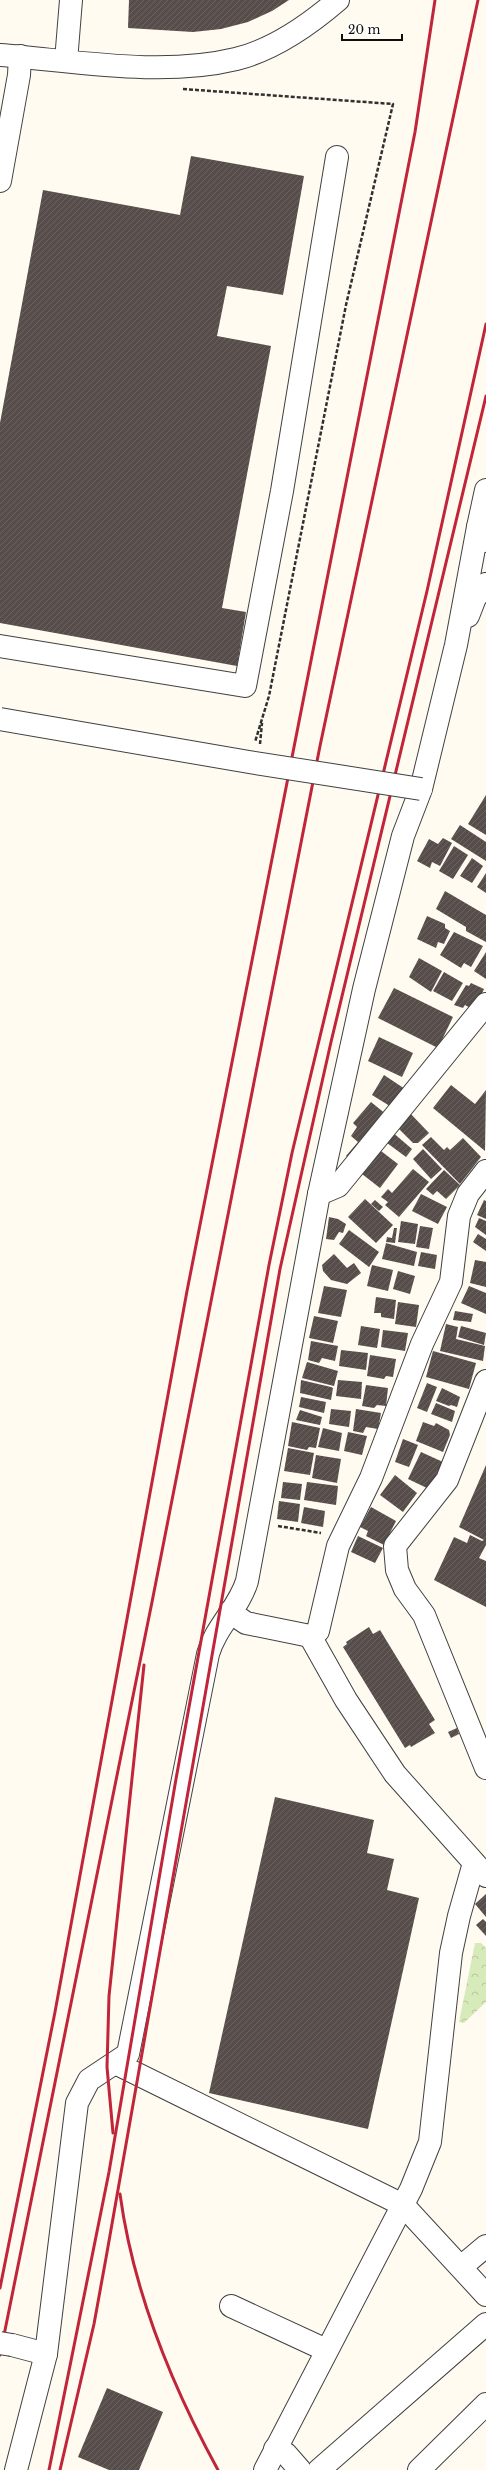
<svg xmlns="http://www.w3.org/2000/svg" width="486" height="2470" font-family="'Libre Baskerville',serif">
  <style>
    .park { fill: url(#park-crowns) }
    .building { fill: url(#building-hatch) }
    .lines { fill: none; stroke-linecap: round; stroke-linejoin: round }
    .minor-casing { stroke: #414141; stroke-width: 24 }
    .path { stroke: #303030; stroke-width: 2.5; stroke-dasharray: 4 2; stroke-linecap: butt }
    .minor { stroke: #fff; stroke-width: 22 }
    .rail { stroke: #c0253a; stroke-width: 3 }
    .minor-bridge-casing { stroke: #414141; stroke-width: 24; stroke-linecap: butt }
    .minor-bridge { stroke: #fff; stroke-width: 22 }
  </style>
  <defs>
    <pattern id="park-crowns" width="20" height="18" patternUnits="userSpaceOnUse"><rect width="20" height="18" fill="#d7eab9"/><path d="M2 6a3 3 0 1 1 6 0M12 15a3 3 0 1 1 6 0" fill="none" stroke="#b7c89e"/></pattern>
    <pattern id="building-hatch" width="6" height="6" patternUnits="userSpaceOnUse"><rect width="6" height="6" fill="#574e4b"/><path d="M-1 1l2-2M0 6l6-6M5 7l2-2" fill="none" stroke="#6a6361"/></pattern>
  </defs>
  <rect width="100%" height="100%" fill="#fffbf0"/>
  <!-- park -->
  <path class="park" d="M 475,1943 L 481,1943 L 486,1948 L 486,2002 L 464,2023 L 459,2022 Z"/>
  <!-- building -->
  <g class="building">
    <path d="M 129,0 L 289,0 L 272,11 L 248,22 L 221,29 L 193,32 L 128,28 Z"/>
    <path d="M 191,156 L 304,176 L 283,295 L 227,286 L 217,336 L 271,346 L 222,608 L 246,612 L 237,666 L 0,623 L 0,423 L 43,190 L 180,215 Z"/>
    <path d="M 486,795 L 486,835 L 468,824 Z"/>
    <path d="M 460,825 L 486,842 L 486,861 L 451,839 Z"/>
    <path d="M 443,838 L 452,843 L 440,866 L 432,862 L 430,868 L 417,861 L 429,839 L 438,844 Z"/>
    <path d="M 454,846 L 468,855 L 453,879 L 439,871 Z"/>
    <path d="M 472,858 L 483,866 L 472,883 L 460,876 Z"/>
    <path d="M 486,873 L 486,893 L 477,887 Z"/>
    <path d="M 445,891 L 486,915 L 486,942 L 466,931 L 466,927 L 436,909 Z"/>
    <path d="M 427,916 L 445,924 L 445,928 L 450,931 L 444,944 L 438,942 L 436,948 L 417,939 Z"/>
    <path d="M 454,932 L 483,946 L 471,967 L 464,963 L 461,968 L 440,955 Z"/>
    <path d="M 486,952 L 486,979 L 474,971 Z"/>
    <path d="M 419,958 L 442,971 L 431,992 L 409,977 Z"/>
    <path d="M 444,972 L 463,983 L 452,1001 L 433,991 Z"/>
    <path d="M 471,983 L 484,989 L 474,1010 L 465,1005 L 463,1008 L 454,1005 L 466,985 L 469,986 Z"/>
    <path d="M 394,988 L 453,1017 L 438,1048 L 378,1018 Z"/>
    <path d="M 379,1037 L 413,1053 L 402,1077 L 368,1061 Z"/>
    <path d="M 384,1075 L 405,1089 L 393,1108 L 372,1095 Z"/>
    <path d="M 451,1085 L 475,1104 L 486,1090 L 485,1151 L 433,1108 Z"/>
    <path d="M 371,1102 L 387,1115 L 350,1159 L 346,1156 L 358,1142 L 351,1136 L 357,1127 L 353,1123 Z"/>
    <path d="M 408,1111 L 429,1133 L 418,1143 L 413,1143 L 394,1124 Z"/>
    <path d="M 391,1131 L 412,1149 L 406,1157 L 383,1140 Z"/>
    <path d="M 431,1137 L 444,1150 L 447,1147 L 450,1150 L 463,1138 L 481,1157 L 460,1184 L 422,1145 Z"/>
    <path d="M 423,1149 L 442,1169 L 431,1179 L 413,1159 Z"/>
    <path d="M 381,1151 L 398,1164 L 380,1188 L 362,1174 Z"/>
    <path d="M 413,1169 L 429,1182 L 399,1217 L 385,1205 L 388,1202 L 381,1197 L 388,1189 L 392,1193 Z"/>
    <path d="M 444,1170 L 460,1185 L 446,1199 L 437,1191 L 433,1195 L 426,1189 Z"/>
    <path d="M 421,1194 L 447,1207 L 438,1224 L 412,1211 Z"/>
    <path d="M 365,1199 L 393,1225 L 376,1243 L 348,1217 Z"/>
    <path d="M 375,1200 L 383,1207 L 379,1211 L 371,1204 Z"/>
    <path d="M 484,1200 L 486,1201 L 486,1219 L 477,1215 Z"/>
    <path d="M 329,1217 L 338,1219 L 346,1224 L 343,1233 L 339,1232 L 334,1240 L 326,1239 Z"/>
    <path d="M 479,1218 L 486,1221 L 486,1235 L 475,1227 Z"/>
    <path d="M 401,1221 L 418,1224 L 415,1244 L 398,1242 Z"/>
    <path d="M 420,1226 L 433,1228 L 429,1249 L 416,1247 Z"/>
    <path d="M 394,1228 L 397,1228 L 395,1243 L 386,1242 L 387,1237 L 392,1238 Z"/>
    <path d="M 349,1230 L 379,1252 L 369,1267 L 339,1244 Z"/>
    <path d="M 478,1234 L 486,1239 L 486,1251 L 473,1242 Z"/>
    <path d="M 386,1243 L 417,1252 L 414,1266 L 382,1259 Z"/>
    <path d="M 421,1252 L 437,1255 L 435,1269 L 418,1266 Z"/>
    <path d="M 334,1254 L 347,1268 L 354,1263 L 361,1273 L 347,1284 L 331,1280 L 323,1271 L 322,1265 Z"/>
    <path d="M 475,1260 L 486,1262 L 486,1287 L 470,1283 Z"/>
    <path d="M 372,1265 L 393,1270 L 388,1291 L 367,1286 Z"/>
    <path d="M 398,1271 L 415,1276 L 410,1294 L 393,1289 Z"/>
    <path d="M 324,1286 L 347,1290 L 341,1317 L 318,1313 Z"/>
    <path d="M 469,1286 L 486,1293 L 486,1314 L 461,1303 Z"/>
    <path d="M 376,1297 L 396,1300 L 394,1319 L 381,1317 L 381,1313 L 374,1313 Z"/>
    <path d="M 398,1302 L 419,1305 L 416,1327 L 395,1324 Z"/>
    <path d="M 455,1311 L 473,1314 L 471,1322 L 453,1320 Z"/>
    <path d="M 314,1316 L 338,1321 L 333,1343 L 309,1338 Z"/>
    <path d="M 446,1324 L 458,1327 L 456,1339 L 485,1346 L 483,1361 L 440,1351 Z"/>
    <path d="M 361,1326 L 380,1329 L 377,1348 L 358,1345 Z"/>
    <path d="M 461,1326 L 486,1333 L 484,1345 L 458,1337 Z"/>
    <path d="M 383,1330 L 408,1333 L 405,1351 L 381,1347 Z"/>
    <path d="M 311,1341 L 338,1346 L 335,1361 L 322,1358 L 319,1363 L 308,1360 Z"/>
    <path d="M 341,1350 L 368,1353 L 366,1370 L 339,1366 Z"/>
    <path d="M 433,1351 L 476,1363 L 469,1389 L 426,1377 Z"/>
    <path d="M 370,1355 L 396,1359 L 393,1377 L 386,1376 L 384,1379 L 367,1376 Z"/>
    <path d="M 307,1362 L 338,1371 L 334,1386 L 302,1378 Z"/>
    <path d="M 301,1380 L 331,1387 L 333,1388 L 331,1400 L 300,1393 Z"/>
    <path d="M 338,1380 L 362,1382 L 361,1399 L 336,1396 Z"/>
    <path d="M 427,1383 L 437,1387 L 427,1412 L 417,1408 Z"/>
    <path d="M 366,1385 L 388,1388 L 386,1406 L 377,1405 L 374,1408 L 362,1406 Z"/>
    <path d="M 442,1388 L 460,1397 L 457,1407 L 451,1405 L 449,1406 L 436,1401 Z"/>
    <path d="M 301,1397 L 326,1402 L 324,1413 L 299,1407 Z"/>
    <path d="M 436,1403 L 455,1411 L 452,1422 L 431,1414 Z"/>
    <path d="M 331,1409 L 351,1411 L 349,1427 L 329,1424 Z"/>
    <path d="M 356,1409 L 381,1413 L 378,1429 L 366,1427 L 363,1433 L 353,1431 Z"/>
    <path d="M 300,1410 L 322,1417 L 320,1425 L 296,1420 Z"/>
    <path d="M 292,1422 L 320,1428 L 316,1448 L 309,1447 L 307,1450 L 288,1446 Z"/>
    <path d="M 423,1422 L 434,1426 L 436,1423 L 449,1430 L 450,1435 L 443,1452 L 416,1441 Z"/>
    <path d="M 323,1428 L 342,1433 L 339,1451 L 318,1447 Z"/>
    <path d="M 348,1432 L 367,1436 L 362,1455 L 344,1451 Z"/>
    <path d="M 403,1439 L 418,1445 L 409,1467 L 395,1462 Z"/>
    <path d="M 288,1448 L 314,1453 L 310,1475 L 284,1471 Z"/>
    <path d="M 421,1452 L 443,1462 L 429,1489 L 408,1479 Z"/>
    <path d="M 316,1455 L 341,1459 L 337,1483 L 312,1478 Z"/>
    <path d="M 486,1465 L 486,1545 L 479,1558 L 486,1561 L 486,1607 L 434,1580 L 454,1537 L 467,1543 L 470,1535 L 482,1541 L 484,1540 L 459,1527 Z"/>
    <path d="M 395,1475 L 417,1493 L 403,1512 L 380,1495 Z"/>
    <path d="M 283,1482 L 302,1484 L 300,1500 L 281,1498 Z"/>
    <path d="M 307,1482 L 338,1486 L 336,1505 L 304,1500 Z"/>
    <path d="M 279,1501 L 300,1504 L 298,1522 L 277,1519 Z"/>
    <path d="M 304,1507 L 325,1511 L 323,1527 L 301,1523 Z"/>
    <path d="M 371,1507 L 396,1521 L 384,1545 L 366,1536 L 368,1531 L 360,1527 Z"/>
    <path d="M 358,1536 L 383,1548 L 375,1563 L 351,1552 Z"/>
    <path d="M 369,1627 L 373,1634 L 380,1630 L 435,1720 L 429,1724 L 435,1733 L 411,1747 L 410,1745 L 405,1748 L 343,1647 L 347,1644 L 346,1642 Z"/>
    <path d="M 457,1728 L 459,1734 L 451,1738 L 448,1732 Z"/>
    <path d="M 275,1797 L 374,1820 L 367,1853 L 394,1859 L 387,1890 L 419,1898 L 368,2129 L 209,2093 Z"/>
    <path d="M 486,1894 L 486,1917 L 475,1904 Z"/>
    <path d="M 483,1919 L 486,1922 L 486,1936 L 476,1925 Z"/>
    <path d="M 107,2388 L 163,2412 L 139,2470 L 109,2470 L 78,2457 Z"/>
  </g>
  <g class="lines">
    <defs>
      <g id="minor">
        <path d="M 0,55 C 76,61 162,77 236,59 C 273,50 309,25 338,0"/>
        <path d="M 66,61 L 71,0"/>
        <path d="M 0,181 L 19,75 L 20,56"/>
        <path d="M 484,541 L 478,527 L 486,490"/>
        <path d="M 468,616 L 475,598 L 486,584"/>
        <path d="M 0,646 L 245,686 L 282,491 L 337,157"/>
        <path d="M 319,1194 L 338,1186 L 486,1004"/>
        <path d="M 486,1381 L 447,1480 L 395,1546 L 397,1570 L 405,1589 L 424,1615 L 486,1768"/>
        <path d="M 230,1612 L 246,1623 L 310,1636 L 318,1631 L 338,1546 L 371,1478 L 422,1344 L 451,1282 L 459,1216 L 468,1194 L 486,1171"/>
        <path d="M 310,1636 L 346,1700 L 395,1774 L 486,1876"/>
        <path d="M 115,2063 L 403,2205 L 486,2295"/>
        <path d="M 461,2267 L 486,2246"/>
        <path d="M 231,2306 L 326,2350"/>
        <path d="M 12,2345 L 46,2354"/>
        <path d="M 275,2449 L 286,2454 L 300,2470"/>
        <path d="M 16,2470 L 46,2354 L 77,2103 L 89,2080 L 128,2054 L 208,1654 C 216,1626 239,1608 247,1581 L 319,1194 L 364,989 L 403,836 L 421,789 L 456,645 L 478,527"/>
        <path d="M 265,2470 L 411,2189 L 430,2142 L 451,1953 L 459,1916 L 474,1863"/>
        <path d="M 319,2470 L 486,2324"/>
        <path d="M 419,2470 L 486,2404"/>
      </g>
    </defs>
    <!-- minor casing -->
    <use href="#minor" class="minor-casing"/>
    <!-- path -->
    <g class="path">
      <path d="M 183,89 L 393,104 L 346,305 L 269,696 L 255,742"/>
      <path d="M 260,744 L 262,723"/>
      <path d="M 278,1526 L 321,1533"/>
    </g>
    <!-- minor -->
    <use href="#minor" class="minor"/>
    <!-- rail -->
    <g class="rail">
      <path d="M 113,2133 L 107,2067 L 109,1996 L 144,1665"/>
      <path d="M 120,2194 C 133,2290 172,2386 218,2470"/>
      <path d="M 0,2288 L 55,2012 L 187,1291 L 415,132 L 435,0"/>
      <path d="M 0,2355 L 152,1602 L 320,746 L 478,0"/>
      <path d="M 49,2470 L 109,2172 L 176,1779 L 269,1265 L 292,1153 L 427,591 L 486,324"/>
      <path d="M 60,2470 L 94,2324 L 106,2258 L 280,1269 L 331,1042 L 486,396"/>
    </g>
    <defs>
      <g id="minor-bridge">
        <path d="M 0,719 L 249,762 L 421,789"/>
        <path d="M 0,2343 L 12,2345"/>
      </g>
    </defs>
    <!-- minor-bridge casing -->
    <use href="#minor-bridge" class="minor-bridge-casing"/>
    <!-- minor-bridge -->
    <use href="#minor-bridge" class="minor-bridge"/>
  </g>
  <!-- scale -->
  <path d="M342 34v6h60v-6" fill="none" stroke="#0e0e0e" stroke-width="2"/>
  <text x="348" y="34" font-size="12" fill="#0e0e0e" stroke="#ffffff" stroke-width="3" paint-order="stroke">20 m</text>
</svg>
